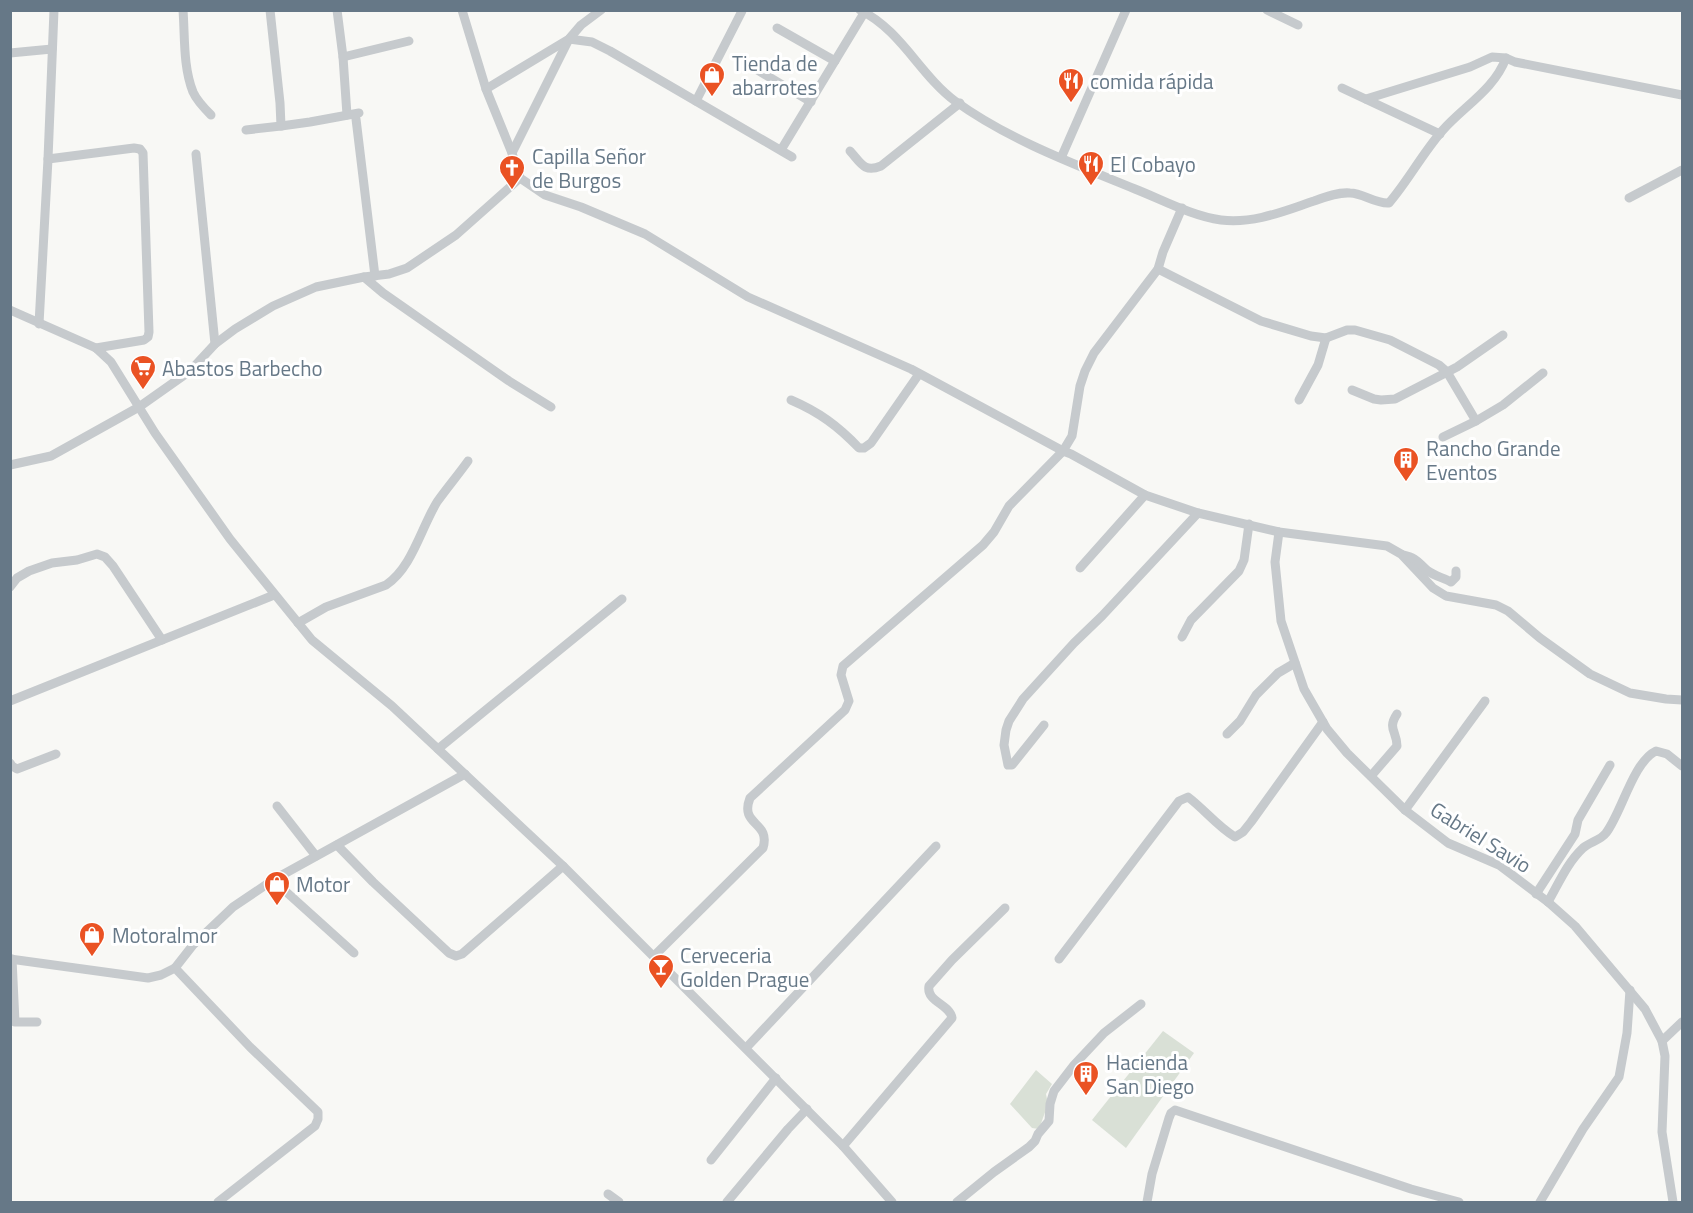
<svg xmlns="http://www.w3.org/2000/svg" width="1693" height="1213" font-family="'Titillium Web',sans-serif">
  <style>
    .green { fill: #d9e0d6 }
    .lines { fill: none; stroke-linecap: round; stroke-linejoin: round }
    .street { stroke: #c6cacd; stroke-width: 9 }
    .labels { text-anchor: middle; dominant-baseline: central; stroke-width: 6; stroke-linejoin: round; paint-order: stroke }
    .poi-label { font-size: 21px; fill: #667887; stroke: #fff; text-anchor: start }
    .street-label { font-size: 21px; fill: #667887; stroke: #fff }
  </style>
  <rect width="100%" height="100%" fill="#f8f8f5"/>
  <!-- green -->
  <g class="green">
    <path d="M 1163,1031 L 1194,1053 L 1126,1148 L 1092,1120 Z"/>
    <path d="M 1036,1070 L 1052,1084 L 1046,1094 L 1048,1104 L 1039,1129 L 1032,1128 L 1010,1104 Z"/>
  </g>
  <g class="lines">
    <!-- street -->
    <g class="street">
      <path d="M 183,10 C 185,37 183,67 193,92 C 197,101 204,108 211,115"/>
      <path d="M 337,10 L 343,57 L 347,115"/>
      <path d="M 462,10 L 486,89 L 512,153 L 520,178"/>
      <path d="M 860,10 C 901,30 920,75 955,101 C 1009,140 1074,164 1135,189 C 1163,200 1192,216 1221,220 C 1254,224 1284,211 1314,201 C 1325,197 1338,192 1350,193 C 1363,193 1375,204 1389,203 C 1408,181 1422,154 1442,131 C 1464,106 1494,90 1506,58"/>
      <path d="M 1267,10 L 1298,25"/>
      <path d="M 777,28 L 835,61"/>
      <path d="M 10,53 L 52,49"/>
      <path d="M 343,57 L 409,41"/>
      <path d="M 754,68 L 811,102"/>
      <path d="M 1342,88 L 1440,134"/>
      <path d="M 486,89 L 569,39 L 581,25 L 601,10"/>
      <path d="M 1366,99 L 1470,67 L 1492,57 L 1506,58 L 1515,62 L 1682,95"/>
      <path d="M 696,101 L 742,11"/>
      <path d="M 356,119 L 375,276"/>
      <path d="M 281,126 L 310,122 L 359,113"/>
      <path d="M 246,130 L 281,126 L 280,103 L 270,10"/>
      <path d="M 781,150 L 864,13"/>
      <path d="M 850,151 C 861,163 864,173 881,166 L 960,103"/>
      <path d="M 512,153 L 569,39 L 592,42 L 610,51 L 792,157"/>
      <path d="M 196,154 L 215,344"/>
      <path d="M 1061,158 L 1126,10"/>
      <path d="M 48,159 L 134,148 L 140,149 L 143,153 L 149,332 L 148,337 L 144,340 L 96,348"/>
      <path d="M 520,178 L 545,195 L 581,207 L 645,234 L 748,297 L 911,369 L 1063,451 L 1071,454 L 1145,495 L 1198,513 L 1279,532 L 1387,546 L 1401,554 L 1433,588 L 1446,596 L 1496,605 L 1508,611 L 1540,638 L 1590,674 L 1630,693 L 1666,699 L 1682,700"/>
      <path d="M 1629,198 L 1682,170"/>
      <path d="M 1158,269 L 1261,321 L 1311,336 L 1326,338 L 1347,330 L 1355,330 L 1390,340 L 1439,365 L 1447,372 L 1476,421"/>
      <path d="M 364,277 L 383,293 L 509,381 L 551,407"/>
      <path d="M 10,310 L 96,348 L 111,362 L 155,433 L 230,539 L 312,640 L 392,706 L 563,866 L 843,1146 L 892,1202"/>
      <path d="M 39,324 L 48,159 L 54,10"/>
      <path d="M 1352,390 L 1374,399 L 1381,400 L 1395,399 L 1457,367 L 1503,335"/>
      <path d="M 791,400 C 819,412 838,426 859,448 L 864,448 L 871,443 L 919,374"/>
      <path d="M 1299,400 L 1318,365 L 1326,338"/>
      <path d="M 1443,437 L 1476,421 L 1503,405 L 1543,373"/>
      <path d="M 10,465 L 51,456 L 139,407 L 190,371 L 215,344 L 235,329 L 273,306 L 316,287 L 364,277 L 389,274 L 407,268 L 456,235 L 520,178"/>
      <path d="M 1279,532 L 1275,562 L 1281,621 L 1304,689 L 1327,729 L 1347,753 L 1405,810 L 1448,843 L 1499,865 L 1548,902 L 1575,926 L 1645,1009 L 1662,1041 L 1665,1056 L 1662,1132 L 1673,1202"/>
      <path d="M 1403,555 C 1418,558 1418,563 1428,571 C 1435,576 1444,578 1451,582 L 1456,577 L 1456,571"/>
      <path d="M 1080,568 L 1145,495"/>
      <path d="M 10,587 L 17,578 L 29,571 L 52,563 L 77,560 L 97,554 L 105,557 L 113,566 L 162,640"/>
      <path d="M 298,623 L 326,607 L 386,585 C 412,568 421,528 437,502 C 447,488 458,475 468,461"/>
      <path d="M 1182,637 L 1191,620 L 1239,571 L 1244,560 L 1249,524"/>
      <path d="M 10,701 L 274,595"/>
      <path d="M 1044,725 L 1012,765 L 1008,765 L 1004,745 L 1006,730 L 1009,721 L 1023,699 L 1074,643 L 1102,616 L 1198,513"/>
      <path d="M 1227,734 L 1240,721 L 1256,695 L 1278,673 L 1295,663"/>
      <path d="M 438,749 L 622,599"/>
      <path d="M 10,763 L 12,766 L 17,769 L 56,754"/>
      <path d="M 1371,776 L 1397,746 C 1397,731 1387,729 1397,714"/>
      <path d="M 277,806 L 316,856"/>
      <path d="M 1405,810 L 1485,701"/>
      <path d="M 337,845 L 373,882 L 449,953 L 456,956 L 462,954 L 563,866"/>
      <path d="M 273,880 L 354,953"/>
      <path d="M 1536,894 L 1575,834 L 1578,820 L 1610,765"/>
      <path d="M 1548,902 C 1559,883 1567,863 1583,848 C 1590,842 1601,840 1606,833 C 1622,812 1633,762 1656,751 L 1667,754 L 1682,766"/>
      <path d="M 654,956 L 763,848 C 771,821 739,826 750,798 L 845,710 L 849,701 L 841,675 L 843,666 L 983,545 L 994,532 L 1009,506 L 1063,451 L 1072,436 L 1080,386 L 1085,371 L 1094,353 L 1158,269 L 1163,252 L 1182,208"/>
      <path d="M 10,959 L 148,978 L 161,975 L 175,968 L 250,1047 L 318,1112 L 318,1119 L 315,1126 L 218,1202"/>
      <path d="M 12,959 L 15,1022 L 37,1022"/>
      <path d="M 1059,959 L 1179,801 L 1188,797 C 1204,809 1217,826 1235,837 L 1243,832 L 1251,822 L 1323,722"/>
      <path d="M 175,968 L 193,945 L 233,907 L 273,880 L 465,774"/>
      <path d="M 1662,1041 L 1682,1022"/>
      <path d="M 746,1048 L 936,846"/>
      <path d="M 843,1146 L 952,1018 C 950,1004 926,1002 929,986 L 952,960 L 1005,908"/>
      <path d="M 711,1160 L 776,1078"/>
      <path d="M 608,1194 L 619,1202"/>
      <path d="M 727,1202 L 788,1129 L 807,1109"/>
      <path d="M 957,1202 L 994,1172 L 1029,1147 L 1035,1141 L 1038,1134 L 1049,1121 L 1050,1104 L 1054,1091 L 1074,1065 L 1104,1033 L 1141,1004"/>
      <path d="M 1147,1202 L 1152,1174 L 1169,1118 L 1171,1113 L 1175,1110 L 1411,1189 L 1459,1202"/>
      <path d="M 1540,1202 L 1583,1129 L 1619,1077 L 1627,1033 L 1630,990"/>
    </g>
  </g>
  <!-- icons -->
  <defs>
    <symbol id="shop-pin" viewBox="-11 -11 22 30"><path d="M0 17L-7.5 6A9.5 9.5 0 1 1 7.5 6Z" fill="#ea5223" stroke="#fff"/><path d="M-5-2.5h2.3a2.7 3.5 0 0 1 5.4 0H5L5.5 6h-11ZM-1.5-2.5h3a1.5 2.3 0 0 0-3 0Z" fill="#fff"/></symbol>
    <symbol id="restaurant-pin" viewBox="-11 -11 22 30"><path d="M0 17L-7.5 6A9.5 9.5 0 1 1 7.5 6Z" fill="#ea5223" stroke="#fff"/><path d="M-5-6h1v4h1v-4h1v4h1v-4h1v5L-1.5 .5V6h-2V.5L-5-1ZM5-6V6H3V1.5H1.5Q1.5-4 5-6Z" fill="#fff"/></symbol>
    <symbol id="church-pin" viewBox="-11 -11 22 30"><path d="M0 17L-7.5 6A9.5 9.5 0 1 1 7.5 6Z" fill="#ea5223" stroke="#fff"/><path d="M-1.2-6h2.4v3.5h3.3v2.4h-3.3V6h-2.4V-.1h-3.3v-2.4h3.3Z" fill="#fff"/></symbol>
    <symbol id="supermarket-pin" viewBox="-11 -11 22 30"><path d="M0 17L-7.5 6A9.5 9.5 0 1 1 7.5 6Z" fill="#ea5223" stroke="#fff"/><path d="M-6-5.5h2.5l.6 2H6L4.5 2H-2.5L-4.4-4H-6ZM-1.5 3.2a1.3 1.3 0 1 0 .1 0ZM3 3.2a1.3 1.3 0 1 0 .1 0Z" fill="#fff"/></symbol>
    <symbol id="building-pin" viewBox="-11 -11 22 30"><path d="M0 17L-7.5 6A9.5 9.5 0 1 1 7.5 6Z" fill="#ea5223" stroke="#fff"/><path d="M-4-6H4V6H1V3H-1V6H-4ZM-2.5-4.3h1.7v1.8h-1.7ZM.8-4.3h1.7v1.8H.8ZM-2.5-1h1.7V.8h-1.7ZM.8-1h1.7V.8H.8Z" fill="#fff"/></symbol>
    <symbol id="bar-pin" viewBox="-11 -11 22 30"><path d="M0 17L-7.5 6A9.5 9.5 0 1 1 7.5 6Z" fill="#ea5223" stroke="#fff"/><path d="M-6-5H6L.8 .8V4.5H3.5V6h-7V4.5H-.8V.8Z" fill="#fff"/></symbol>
  </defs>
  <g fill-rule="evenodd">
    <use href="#shop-pin" x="697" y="60" width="30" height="40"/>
    <use href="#restaurant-pin" x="1056" y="66" width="30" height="40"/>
    <use href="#restaurant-pin" x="1076" y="149" width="30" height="40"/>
    <use href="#church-pin" x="497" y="153" width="30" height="40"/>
    <use href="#supermarket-pin" x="128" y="353" width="30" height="40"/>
    <use href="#building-pin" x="1391" y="445" width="30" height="40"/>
    <use href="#shop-pin" x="262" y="869" width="30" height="40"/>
    <use href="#shop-pin" x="77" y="920" width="30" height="40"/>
    <use href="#bar-pin" x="646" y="952" width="30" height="40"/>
    <use href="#building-pin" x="1071" y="1059" width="30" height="40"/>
  </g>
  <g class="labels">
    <!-- poi labels -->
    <g class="poi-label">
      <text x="732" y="63">Tienda de<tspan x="732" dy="24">abarrotes</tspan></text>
      <text x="1090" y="81">comida rápida</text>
      <text x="532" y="156">Capilla Señor<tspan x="532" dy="24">de Burgos</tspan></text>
      <text x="1110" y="164">El Cobayo</text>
      <text x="162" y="368">Abastos Barbecho</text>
      <text x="1426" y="448">Rancho Grande<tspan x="1426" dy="24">Eventos</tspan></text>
      <text x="296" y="884">Motor</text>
      <text x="112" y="935">Motoralmor</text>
      <text x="680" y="955">Cerveceria<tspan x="680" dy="24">Golden Prague</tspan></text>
      <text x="1106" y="1062">Hacienda<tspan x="1106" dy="24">San Diego</tspan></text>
    </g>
    <!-- street labels -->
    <g class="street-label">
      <text transform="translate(1481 837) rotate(32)">Gabriel Savio</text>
    </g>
  </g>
  <!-- border -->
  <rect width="1693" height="1213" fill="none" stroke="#667887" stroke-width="24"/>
</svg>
